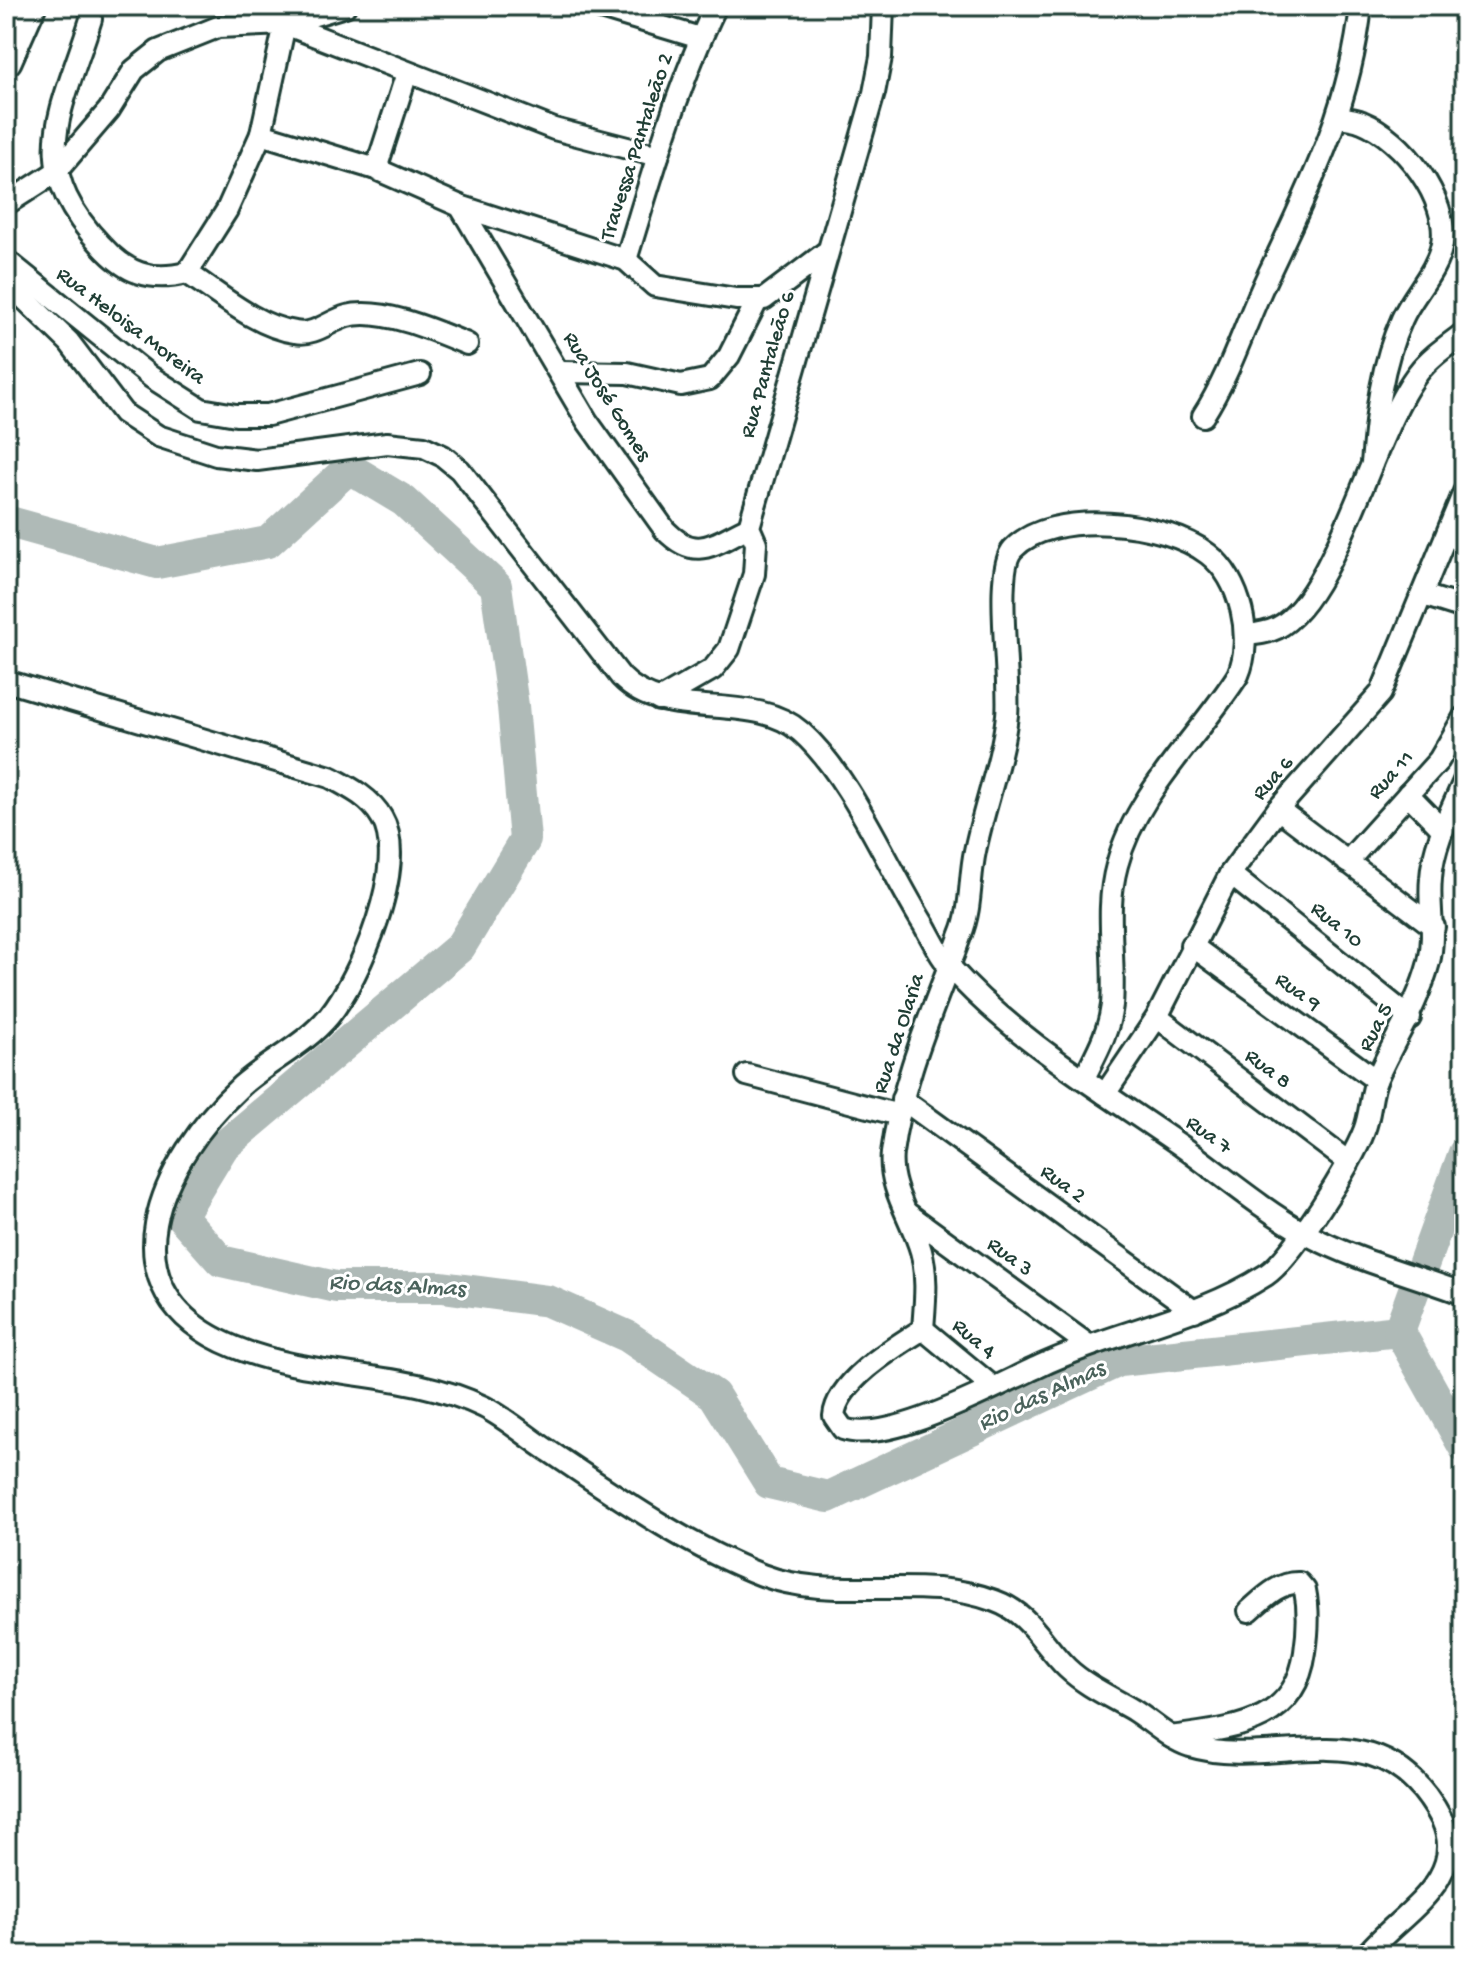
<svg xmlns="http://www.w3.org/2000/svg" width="1470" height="1961" font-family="'Gochi Hand',sans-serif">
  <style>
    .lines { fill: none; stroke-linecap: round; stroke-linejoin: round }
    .river { stroke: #afbab7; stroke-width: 32 }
    .minor-casing { stroke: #1f3d34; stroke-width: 26 }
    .highway-casing { stroke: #1f3d34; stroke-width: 36 }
    .minor { stroke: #fff; stroke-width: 20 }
    .highway { stroke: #fff; stroke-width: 30 }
    .labels { text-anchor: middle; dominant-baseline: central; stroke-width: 6; stroke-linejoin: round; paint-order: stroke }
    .street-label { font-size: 22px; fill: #1f3d34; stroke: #fff }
    .water-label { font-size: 24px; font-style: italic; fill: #4a625b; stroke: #fff }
  </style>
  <rect width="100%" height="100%" fill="#fff"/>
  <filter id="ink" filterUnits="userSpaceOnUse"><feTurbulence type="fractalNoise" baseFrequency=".0125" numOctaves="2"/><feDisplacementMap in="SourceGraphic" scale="16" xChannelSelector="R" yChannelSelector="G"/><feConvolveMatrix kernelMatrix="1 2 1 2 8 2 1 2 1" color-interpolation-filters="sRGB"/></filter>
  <g filter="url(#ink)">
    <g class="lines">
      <!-- river -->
      <g class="river">
        <path d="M 6,521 L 157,563 L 268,542 L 349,468 L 404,501 L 496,586 L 513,706 L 525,840 L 460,947 L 223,1147 L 181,1216 L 221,1261 L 336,1287 L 442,1287 L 548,1301 L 627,1336 L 714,1395 L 769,1483 L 828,1497 L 1119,1361 L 1399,1331 L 1464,1447"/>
        <path d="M 1399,1331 L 1464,1153"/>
      </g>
      <defs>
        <g id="minor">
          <path d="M 90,6 L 91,19 C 62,112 24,163 101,245 C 126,273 150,282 187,273 C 218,293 257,327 295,332 C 315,336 329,321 347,316 C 381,307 436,331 467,344"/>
          <path d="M 594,6 L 700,38"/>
          <path d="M 1338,117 C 1346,118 1355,119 1362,122 C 1402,138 1450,199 1442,244 C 1437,272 1413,294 1402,319 C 1381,365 1376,414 1372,464"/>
          <path d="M 261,134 L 376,169 L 460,206 L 626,260 L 655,286 L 736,299 L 764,299 L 825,253"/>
          <path d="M 376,169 L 407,73"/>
          <path d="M 6,204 L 56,172 L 109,110 L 134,70 L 158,51 L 218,27 L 285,24 L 554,129 L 658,156"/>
          <path d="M 460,206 L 587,421 L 665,530 C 697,563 714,543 749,527"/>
          <path d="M 6,260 L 151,377 L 201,409 L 236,415 L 268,415 L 420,374"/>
          <path d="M 626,260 C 652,175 677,86 716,6"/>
          <path d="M 187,273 L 227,210 L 261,134 L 285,24 L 345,6"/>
          <path d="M 6,281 L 69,342 L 123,413 L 158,436 L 216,455 L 257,460 L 387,443 L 424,447 L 443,456 L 460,470 L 621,677 C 667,725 752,689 801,732 C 851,776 888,868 924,925 C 932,939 939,955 949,966 C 1014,1039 1104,1092 1183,1147 C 1223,1176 1263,1210 1306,1234 C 1357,1261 1411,1274 1464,1294"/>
          <path d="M 560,372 L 627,373 L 681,385 L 710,379 L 729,356 L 757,301"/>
          <path d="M 1203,416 C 1232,371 1246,320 1270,271 C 1312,182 1350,106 1361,6"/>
          <path d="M 1423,595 L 1464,608"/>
          <path d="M 1247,635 C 1257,634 1267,633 1277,628 C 1336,598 1373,430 1418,373 C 1430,357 1448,345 1464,333"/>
          <path d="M 6,681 L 330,777 C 349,787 371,798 382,818 C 409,864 360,978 329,1016 C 305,1045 269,1061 241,1086 C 161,1160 97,1291 234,1347 C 314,1380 406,1369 484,1407 C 508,1419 527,1437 549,1451 C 616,1496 687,1546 762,1575 C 835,1603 921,1573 995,1601 C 1031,1614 1041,1643 1067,1668 C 1086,1686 1111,1697 1133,1710 C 1152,1722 1169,1739 1190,1746 C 1279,1773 1381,1702 1442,1820 C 1470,1881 1396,1916 1366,1955"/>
          <path d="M 659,700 L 713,669 L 729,649 L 754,574 L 756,543 L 749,527 L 874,93 L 881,57 L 883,6"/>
          <path d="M 1408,794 L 1443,830"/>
          <path d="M 1278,809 L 1434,927"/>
          <path d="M 1347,862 L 1439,760 L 1464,717"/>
          <path d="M 1230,874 L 1410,1018"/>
          <path d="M 1191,945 L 1376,1080"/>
          <path d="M 1157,1017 L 1347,1161"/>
          <path d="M 747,1075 L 899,1115"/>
          <path d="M 1084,1078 C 1096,1054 1109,1032 1112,1005 C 1116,957 1104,912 1117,865 C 1136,792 1199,737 1238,675 C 1254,638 1241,579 1208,554 C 1166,521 1052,508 1013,549 C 993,570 1011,679 1007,715 C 1002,761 984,806 975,851 C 969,879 972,907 961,934 C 935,1006 902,1077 892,1153 C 888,1188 912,1219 921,1251 C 928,1277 925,1302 923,1329 C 896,1346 837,1381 834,1416 L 843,1429 C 890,1445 997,1385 1042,1365 C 1115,1331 1198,1319 1266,1275 C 1292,1258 1353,1161 1364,1131 C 1371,1114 1370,1094 1377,1078 C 1395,1037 1417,1007 1429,962 C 1436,933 1428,907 1431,878 C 1433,844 1451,811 1464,781"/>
          <path d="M 1105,1094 L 1157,1017 L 1230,874 L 1278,809 L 1381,693 L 1464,492"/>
          <path d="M 902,1099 L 1194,1311"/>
          <path d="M 907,1213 L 1087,1344"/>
          <path d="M 923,1329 L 993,1387"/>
          <path d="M 1171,1737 C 1231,1728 1295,1726 1305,1652 C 1308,1632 1309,1610 1305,1590 L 1299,1583 C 1279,1582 1264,1598 1249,1611"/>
        </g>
        <path id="highway" d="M 6,60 L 30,6"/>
      </defs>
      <!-- minor casing -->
      <use href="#minor" class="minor-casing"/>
      <!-- highway casing -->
      <use href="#highway" class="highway-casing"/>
      <!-- minor -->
      <use href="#minor" class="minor"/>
      <!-- highway -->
      <use href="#highway" class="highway"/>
    </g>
  </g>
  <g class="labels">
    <!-- street labels -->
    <g class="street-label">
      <text transform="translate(638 147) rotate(-72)">Travessa Pantaleão 2</text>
      <text transform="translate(130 327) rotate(37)">Rua Heloisa Moreira</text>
      <text transform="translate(769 365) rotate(-74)">Rua Pantaleão 6</text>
      <text transform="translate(606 397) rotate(58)">Rua José Gomes</text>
      <text transform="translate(1392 776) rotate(-48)">Rua 11</text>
      <text transform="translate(1274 779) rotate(-49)">Rua 6</text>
      <text transform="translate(1336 926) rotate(39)">Rua 10</text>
      <text transform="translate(1297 993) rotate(36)">Rua 9</text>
      <text transform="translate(1377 1028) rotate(-63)">Rua 5</text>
      <text transform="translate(900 1034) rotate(-72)">Rua da Olaria</text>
      <text transform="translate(1267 1070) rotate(37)">Rua 8</text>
      <text transform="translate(1208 1136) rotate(35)">Rua 7</text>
      <text transform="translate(1062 1185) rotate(36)">Rua 2</text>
      <text transform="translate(1009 1258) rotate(36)">Rua 3</text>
      <text transform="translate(973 1340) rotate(40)">Rua 4</text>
    </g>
    <!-- water labels -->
    <g class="water-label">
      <text transform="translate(397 1287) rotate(3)">Rio das Almas</text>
      <text transform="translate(1042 1397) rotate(-25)">Rio das Almas</text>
    </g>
  </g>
  <!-- margin -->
  <rect width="1470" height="1961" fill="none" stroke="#fff" stroke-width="32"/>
  <rect x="16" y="16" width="1438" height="1929" fill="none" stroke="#1f3d34" stroke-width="3" filter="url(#ink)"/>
</svg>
